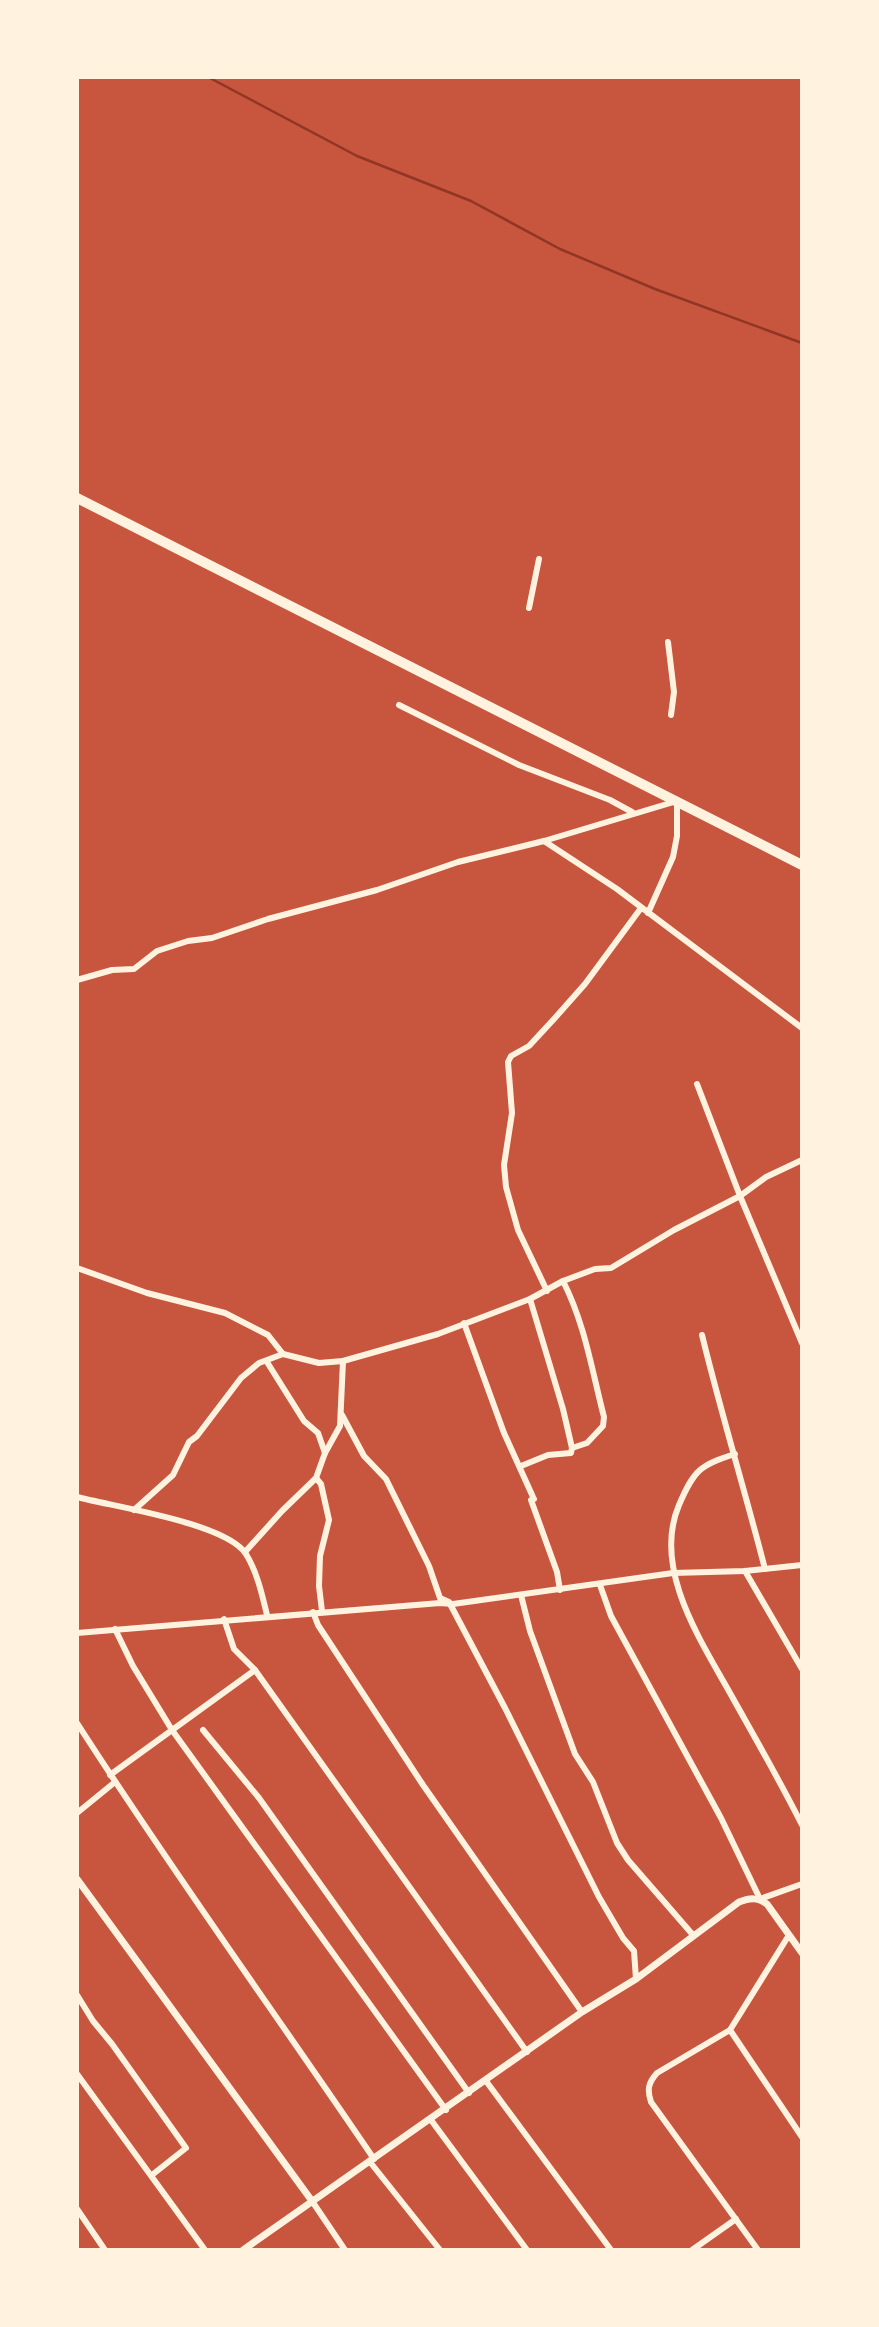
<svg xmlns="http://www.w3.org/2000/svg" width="879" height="2327" font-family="'Asap Condensed',sans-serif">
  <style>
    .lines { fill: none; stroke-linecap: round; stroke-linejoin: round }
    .stream { stroke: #8f3625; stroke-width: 2.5 }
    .minor { stroke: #fff3e0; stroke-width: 6 }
    .tertiary { stroke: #fff3e0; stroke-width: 7 }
    .trunk { stroke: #fff3e0; stroke-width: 10 }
  </style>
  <rect width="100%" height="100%" fill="#c8553d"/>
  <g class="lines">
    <!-- stream -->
    <path class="stream" d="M 208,77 L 357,156 L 471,201 L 560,249 L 655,289 L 802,343"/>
    <!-- minor -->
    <g class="minor">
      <path d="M 529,608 L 539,559"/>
      <path d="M 668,642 L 674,692 L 671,715"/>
      <path d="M 399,705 L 519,765 L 610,800 L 632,812"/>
      <path d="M 544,841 L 617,889 L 802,1028"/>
      <path d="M 77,980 L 112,970 L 134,969 L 157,951 L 188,941 L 212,938 L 268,919 L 377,890 L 458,862 L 544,841 L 677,801 L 677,836 L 673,857 L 648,913"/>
      <path d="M 697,1084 L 740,1196 L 802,1343"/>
      <path d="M 77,1268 L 147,1293 L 225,1313 L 268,1335 L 283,1354 L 319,1363 L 343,1361 L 438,1334 L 530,1299 L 563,1281 L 595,1269 L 611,1268 L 674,1230 L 740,1196 L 766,1177 L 802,1160"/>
      <path d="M 547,1291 L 518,1230 L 506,1187 L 504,1165 L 512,1113 L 508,1062 L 511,1056 L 529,1046 L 554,1019 L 585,984 L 641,908"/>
      <path d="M 530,1299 L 563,1409 L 572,1448"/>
      <path d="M 464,1323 L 504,1433 L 533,1497 L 534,1499 L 531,1500 L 557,1572 L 560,1590"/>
      <path d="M 702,1335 C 721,1413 745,1491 765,1569"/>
      <path d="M 267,1362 L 304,1421 L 318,1433 L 325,1453"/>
      <path d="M 342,1415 L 364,1456 L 386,1479 L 429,1566 L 440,1598 L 449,1602 L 505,1708 L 599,1897 L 623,1938 L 634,1951 L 636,1979"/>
      <path d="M 735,1454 C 700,1465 694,1470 679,1505 C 651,1571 704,1645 735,1702 C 758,1743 781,1783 802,1825"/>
      <path d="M 521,1466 L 548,1455 L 571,1453 L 572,1448 L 587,1443 L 603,1426 L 604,1417 C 592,1371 585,1324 563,1281"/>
      <path d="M 316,1478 L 321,1484 L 329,1520 L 320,1556 L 319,1586 L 322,1611"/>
      <path d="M 77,1497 C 115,1507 226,1523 246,1554 C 257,1572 262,1594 267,1615"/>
      <path d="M 134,1510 L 173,1475 L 189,1442 L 197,1436 L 241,1378 L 259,1363 L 283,1354"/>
      <path d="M 245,1552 L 282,1511 L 316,1478 L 325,1453 L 340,1426 L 343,1361"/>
      <path d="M 745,1571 L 802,1669"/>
      <path d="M 600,1585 L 611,1616 L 721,1818 L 760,1899 L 802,1884"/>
      <path d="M 521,1595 L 530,1631 L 575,1754 L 593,1782 L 617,1843 L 628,1860 L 693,1935"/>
      <path d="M 313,1612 L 318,1625 L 423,1785 L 582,2012"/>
      <path d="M 224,1619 L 234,1649 L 255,1670 L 527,2052"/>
      <path d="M 115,1629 L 133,1666 L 172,1730 L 446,2110"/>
      <path d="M 77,1633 L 440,1603 L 453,1604 L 673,1573 L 745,1571 L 802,1565"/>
      <path d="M 77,1723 C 172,1871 275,2013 374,2159"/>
      <path d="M 203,1730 L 259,1798 L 469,2093"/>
      <path d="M 110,1775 L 255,1670"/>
      <path d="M 77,1813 L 115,1782"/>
      <path d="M 789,1935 L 730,2030 L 802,2137"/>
      <path d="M 77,1995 L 93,2021 L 112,2044 L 186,2148 L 152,2175"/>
      <path d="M 730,2030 L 657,2073 C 648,2083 647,2090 651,2102 L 758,2250"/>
      <path d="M 77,2074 L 205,2250"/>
      <path d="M 486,2081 L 611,2250"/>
      <path d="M 431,2120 L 527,2250"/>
      <path d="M 370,2162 L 440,2250"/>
      <path d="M 312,2201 L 345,2250"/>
      <path d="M 77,2209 L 105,2250"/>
      <path d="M 692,2250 L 736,2219"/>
    </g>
    <!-- tertiary -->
    <g class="tertiary">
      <path d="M 77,1879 L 312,2201"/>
      <path d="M 243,2250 L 582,2012 L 636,1979 L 739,1902 C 750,1898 757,1897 767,1904 L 802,1953"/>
    </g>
    <!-- trunk -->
    <path class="trunk" d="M 77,498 L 802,865"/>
  </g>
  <!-- border -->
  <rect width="879" height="2327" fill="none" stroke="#fff3e0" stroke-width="158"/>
</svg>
